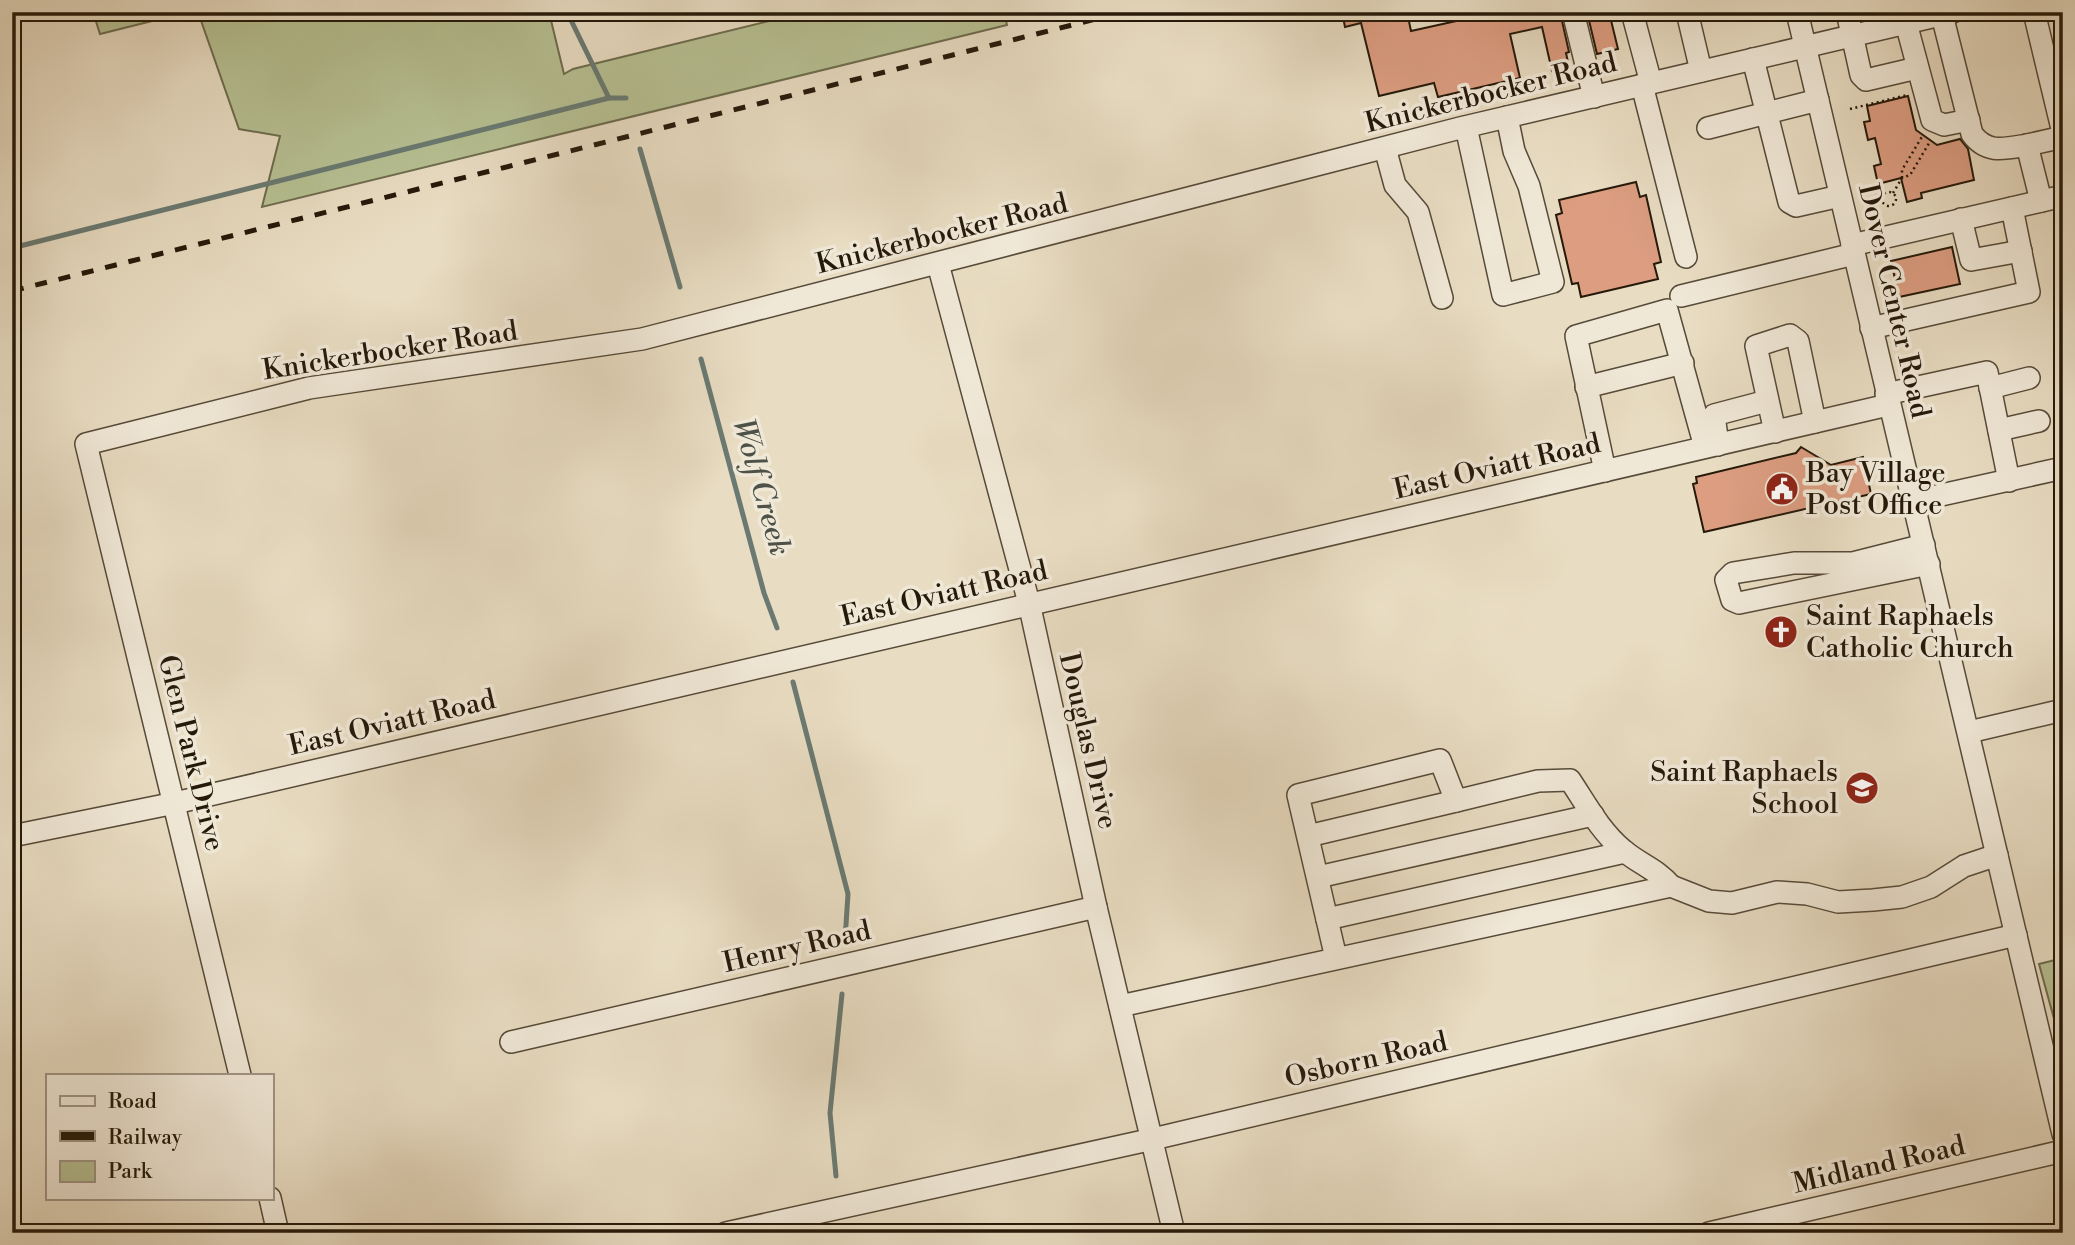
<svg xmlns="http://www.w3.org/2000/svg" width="2075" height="1245" font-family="'Libre Bodoni',serif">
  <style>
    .green { fill: #b6c093; stroke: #6e6c4e; stroke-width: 2 }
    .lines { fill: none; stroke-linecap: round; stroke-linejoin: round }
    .stream { stroke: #6a7a72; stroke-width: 5 }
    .building { fill: #dc9d81; stroke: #25190a; stroke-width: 2 }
    .minor-casing { stroke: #564a38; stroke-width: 24 }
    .path { stroke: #25190a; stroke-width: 2.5; stroke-dasharray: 2 3.5; stroke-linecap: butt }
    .minor { stroke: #f0e8d7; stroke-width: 21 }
    .rail { stroke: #25190a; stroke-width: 5; stroke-dasharray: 12 12; stroke-linecap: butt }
    .labels { text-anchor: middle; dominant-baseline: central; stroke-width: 7; stroke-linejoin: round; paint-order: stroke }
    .street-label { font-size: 28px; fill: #25190a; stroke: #f0e8d7 }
    .poi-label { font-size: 28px; fill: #25190a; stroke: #f0e8d7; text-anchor: start }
    .water-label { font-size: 30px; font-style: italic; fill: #4d5147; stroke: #f0e8d7 }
  </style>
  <rect width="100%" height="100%" fill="#e8dcc2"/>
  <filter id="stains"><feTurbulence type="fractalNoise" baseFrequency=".00286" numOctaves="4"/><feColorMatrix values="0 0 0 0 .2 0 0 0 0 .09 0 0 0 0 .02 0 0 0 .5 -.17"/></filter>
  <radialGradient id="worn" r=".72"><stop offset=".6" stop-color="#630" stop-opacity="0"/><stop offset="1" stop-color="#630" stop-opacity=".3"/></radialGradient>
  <!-- green -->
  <g class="green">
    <path d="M 93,12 L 188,12 L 100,34 Z"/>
    <path d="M 198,12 L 549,12 L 564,74 L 573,69 L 806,12 L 1004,12 L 1007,25 L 262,207 L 280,136 L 239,129 Z"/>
    <path d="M 2063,958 L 2063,1024 L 2056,1026 L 2039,964 Z"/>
  </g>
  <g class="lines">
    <!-- stream -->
    <g class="stream">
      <path d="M 567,12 L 609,98 L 626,98"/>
      <path d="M 640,149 L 680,287"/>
      <path d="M 12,248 L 609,98"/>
      <path d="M 701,359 L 764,593 L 777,628"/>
      <path d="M 793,682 L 848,894 L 845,940"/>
      <path d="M 836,1176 L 830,1113 L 842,994"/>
    </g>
  </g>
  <!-- building -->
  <g class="building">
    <path d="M 1342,12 L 1407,12 L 1411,31 L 1497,12 L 1560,12 L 1569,52 L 1566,53 L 1569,67 L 1552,71 L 1542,27 L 1510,34 L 1520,78 L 1438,97 L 1434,83 L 1379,96 L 1361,23 L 1345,27 Z"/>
    <path d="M 1587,12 L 1609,12 L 1618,49 L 1597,54 Z"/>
    <path d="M 1908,96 L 1916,130 L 1937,145 L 1960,139 L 1968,149 L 1974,180 L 1921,193 L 1922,198 L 1907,202 L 1901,178 L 1878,184 L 1874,166 L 1881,164 L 1875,138 L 1868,140 L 1864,122 L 1870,121 L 1867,106 Z"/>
    <path d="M 1636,182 L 1640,197 L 1646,195 L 1661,262 L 1654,264 L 1658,279 L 1581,297 L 1578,283 L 1572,284 L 1556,215 L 1562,213 L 1559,200 Z"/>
    <path d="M 1952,247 L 1960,284 L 1899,297 L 1891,261 Z"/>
    <path d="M 1801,447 L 1831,465 L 1863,457 L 1871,494 L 1704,532 L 1693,484 L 1697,483 L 1696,477 L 1796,453 Z"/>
  </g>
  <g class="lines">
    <defs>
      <g id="minor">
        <path d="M 1573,12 L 1594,97"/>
        <path d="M 1632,12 L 1651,83"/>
        <path d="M 1687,12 L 1701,71"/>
        <path d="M 1797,12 L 2063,1134"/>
        <path d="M 1847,12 L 1861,75 L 1866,80 L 1917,68"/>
        <path d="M 2034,12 L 2063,133"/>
        <path d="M 1942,15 L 1972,134 C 1987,154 2004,149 2027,145"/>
        <path d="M 1906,23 L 1932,120 L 1944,125 L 1969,120"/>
        <path d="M 1753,59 L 1789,202 L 1796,206 L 1840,196"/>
        <path d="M 1642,85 L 1686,257"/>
        <path d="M 1466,127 L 1503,295 L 1553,282 L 1529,186 L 1514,151 L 1507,117"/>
        <path d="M 1708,128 L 1818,100"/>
        <path d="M 1385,148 L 1395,185 L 1418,212 L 1442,298"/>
        <path d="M 2041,201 L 2027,145 L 2063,137"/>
        <path d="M 1961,219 L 1971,260 L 2021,251"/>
        <path d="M 1852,245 L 2063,196"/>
        <path d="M 938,264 L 1029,603 L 1096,907 L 1174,1233"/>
        <path d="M 1681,296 L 1854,254"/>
        <path d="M 1871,328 L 2029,292 L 2012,208"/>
        <path d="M 1586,387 L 1683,363"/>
        <path d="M 1990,388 L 2029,378"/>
        <path d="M 1886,394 L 1987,372 L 2009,481"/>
        <path d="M 1999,430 L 2039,421"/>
        <path d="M 1775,432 L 1756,346 L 1790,335 L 1798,341 L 1815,422"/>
        <path d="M 1718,445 L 1714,415 L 1767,401"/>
        <path d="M 1605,471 L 1576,336 L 1667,310 L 1705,447"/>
        <path d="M 1914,501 L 2063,468"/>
        <path d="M 1924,545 L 1853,563 L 1794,563 L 1733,573 L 1726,580 L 1732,600 L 1739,603 L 1929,564"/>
        <path d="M 1969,732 L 2063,710"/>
        <path d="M 12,836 L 175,803 L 1888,405"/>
        <path d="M 1308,836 L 1456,801"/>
        <path d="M 1318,877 L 1593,815"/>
        <path d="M 1327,919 L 1625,852"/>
        <path d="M 1336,958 L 1298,795 L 1440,760 L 1456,801 L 1538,781 L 1570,780 C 1586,804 1600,831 1623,850 C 1639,864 1657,869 1671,886"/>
        <path d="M 1120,1006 L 1671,886 L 1709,901 L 1732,903 L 1777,892 L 1807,894 L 1838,902 L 1873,900 L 1902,897 L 1931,887 L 1964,866 L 1997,855"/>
        <path d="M 511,1042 L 1096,907"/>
        <path d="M 240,1075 L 86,444 L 309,388 L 642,339 L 1460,128 L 1953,12"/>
        <path d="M 270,1198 L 278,1233"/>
        <path d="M 726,1233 L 1153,1139 L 2016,935"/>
        <path d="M 1709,1233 L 2063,1151"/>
      </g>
    </defs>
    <!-- minor casing -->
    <use href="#minor" class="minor-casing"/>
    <!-- path -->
    <g class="path">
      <path d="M 1850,109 L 1907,95"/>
      <path d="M 1902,178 L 1902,170 L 1923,135"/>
      <path d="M 1870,189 L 1883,196"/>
      <circle cx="1889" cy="199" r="7"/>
      <path d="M 1893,193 L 1902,178 L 1910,175 L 1931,140"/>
    </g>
    <!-- minor -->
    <use href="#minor" class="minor"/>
    <!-- rail -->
    <path class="rail" d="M 12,291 L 1124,12"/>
  </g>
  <!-- icons -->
  <defs>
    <symbol id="civic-disc" viewBox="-11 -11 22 22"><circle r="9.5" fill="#8f2418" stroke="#f0e8d7"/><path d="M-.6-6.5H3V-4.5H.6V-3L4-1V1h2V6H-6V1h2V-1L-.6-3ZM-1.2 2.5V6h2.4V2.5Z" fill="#fff"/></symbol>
    <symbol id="church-disc" viewBox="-11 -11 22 22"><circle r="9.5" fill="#8f2418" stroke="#f0e8d7"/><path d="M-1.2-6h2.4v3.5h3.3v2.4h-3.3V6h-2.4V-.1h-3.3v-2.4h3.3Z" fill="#fff"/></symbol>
    <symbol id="school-disc" viewBox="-11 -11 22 22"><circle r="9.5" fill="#8f2418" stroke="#f0e8d7"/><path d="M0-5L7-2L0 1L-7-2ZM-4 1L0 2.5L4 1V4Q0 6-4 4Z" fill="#fff"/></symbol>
  </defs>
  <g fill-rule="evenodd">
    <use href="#civic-disc" x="1763" y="470" width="38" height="38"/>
    <use href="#church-disc" x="1762" y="613" width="38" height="38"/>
    <use href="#school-disc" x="1843" y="769" width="38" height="38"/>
  </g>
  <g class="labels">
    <!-- street labels -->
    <g class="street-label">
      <text transform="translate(1491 93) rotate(-14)">Knickerbocker Road</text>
      <text transform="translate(942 234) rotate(-14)">Knickerbocker Road</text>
      <text transform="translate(1894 301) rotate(77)">Dover Center Road</text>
      <text transform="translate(390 351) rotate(-9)">Knickerbocker Road</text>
      <text transform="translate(1497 467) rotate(-13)">East Oviatt Road</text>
      <text transform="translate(944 594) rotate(-13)">East Oviatt Road</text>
      <text transform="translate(392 723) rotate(-13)">East Oviatt Road</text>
      <text transform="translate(1088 741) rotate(77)">Douglas Drive</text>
      <text transform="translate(191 753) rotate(76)">Glen Park Drive</text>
      <text transform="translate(797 947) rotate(-13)">Henry Road</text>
      <text transform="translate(1366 1060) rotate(-13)">Osborn Road</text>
      <text transform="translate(1879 1165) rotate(-13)">Midland Road</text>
    </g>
    <!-- poi labels -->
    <g class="poi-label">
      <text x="1806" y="473">Bay Village<tspan x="1806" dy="32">Post Office</tspan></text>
      <text x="1806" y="616">Saint Raphaels<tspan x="1806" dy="32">Catholic Church</tspan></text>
      <text x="1838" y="772" text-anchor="end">Saint Raphaels<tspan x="1838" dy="32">School</tspan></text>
    </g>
    <!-- water labels -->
    <g class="water-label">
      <text transform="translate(761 487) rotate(74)">Wolf Creek</text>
    </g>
  </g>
  <!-- margin -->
  <rect width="2075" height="1245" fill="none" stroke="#e8dcc2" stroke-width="42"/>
  <rect x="14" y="14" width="2047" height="1217" fill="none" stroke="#25190a" stroke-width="3.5"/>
  <rect x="21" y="21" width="2033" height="1203" fill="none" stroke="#25190a" stroke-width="2"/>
  <!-- legend -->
  <rect x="46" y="1074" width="228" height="126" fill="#f0e8d7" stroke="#9f9585" stroke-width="2"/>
  <rect x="60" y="1096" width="35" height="10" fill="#f0e8d7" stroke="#9f9585" stroke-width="2"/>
  <text x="108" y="1108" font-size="21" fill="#25190a">Road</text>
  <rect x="60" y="1131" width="35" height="10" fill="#25190a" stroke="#9f9585" stroke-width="2"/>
  <text x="108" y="1144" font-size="21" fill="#25190a">Railway</text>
  <rect x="60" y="1161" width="35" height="21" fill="#b6c093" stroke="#9f9585" stroke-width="2"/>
  <text x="108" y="1178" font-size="21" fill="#25190a">Park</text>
  <rect width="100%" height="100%" filter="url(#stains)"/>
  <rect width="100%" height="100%" fill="url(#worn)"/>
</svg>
